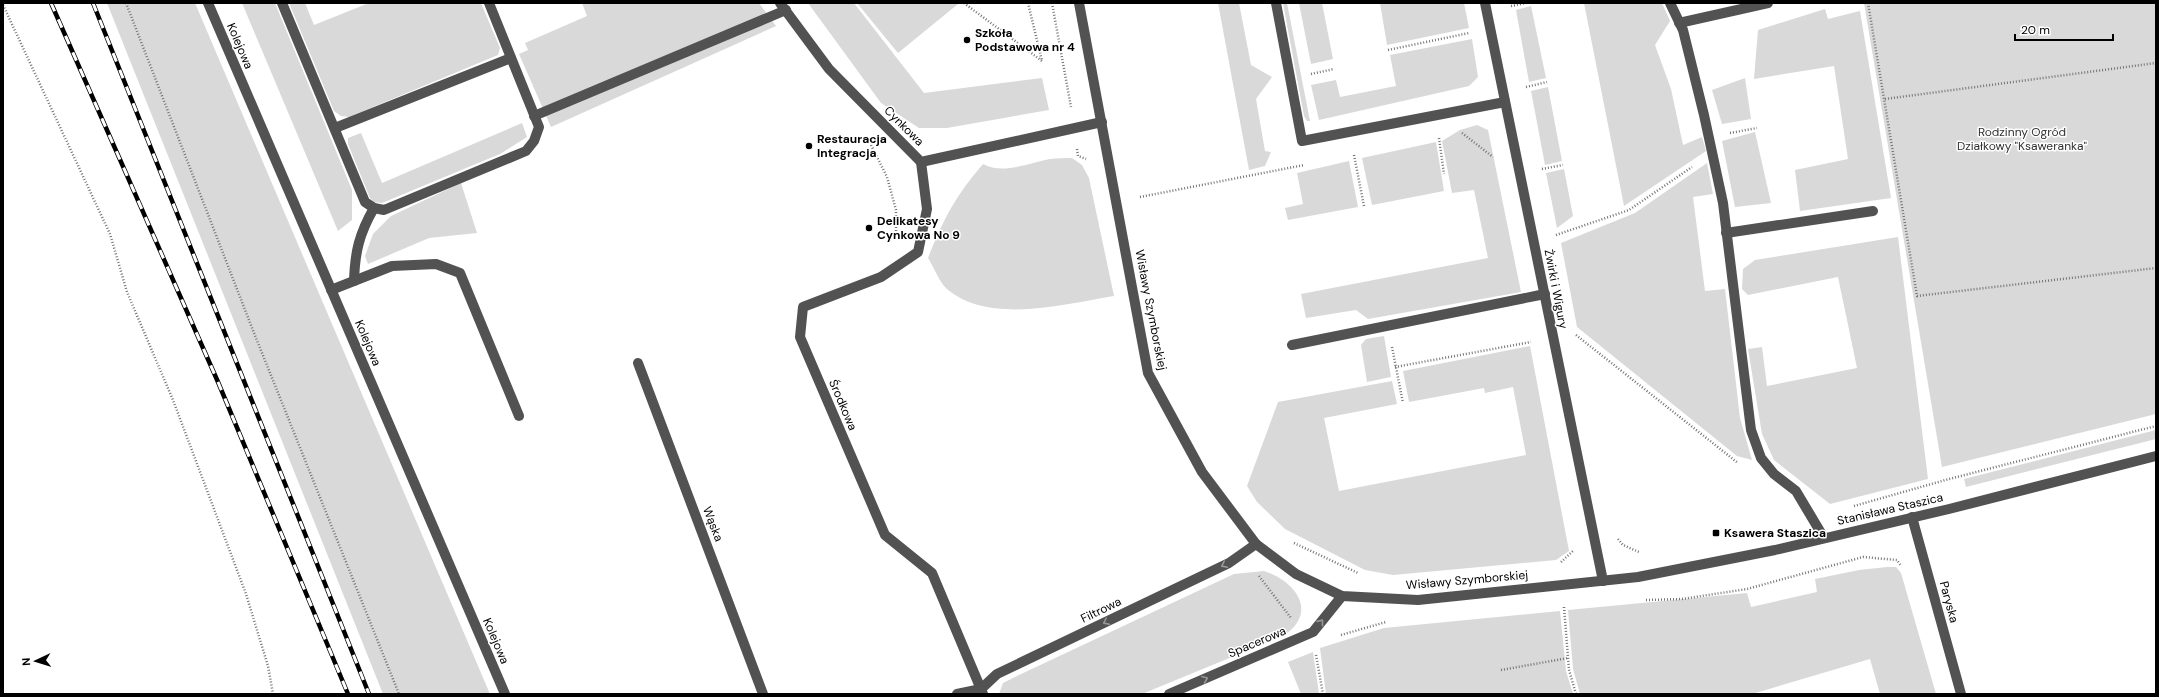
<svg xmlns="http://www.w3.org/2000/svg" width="2159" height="697" font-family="'DM Sans',sans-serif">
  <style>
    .green { fill: #d9d9d9 }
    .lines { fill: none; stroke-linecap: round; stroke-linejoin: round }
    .path { stroke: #747474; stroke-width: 2.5; stroke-dasharray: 1 2; stroke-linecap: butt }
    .minor { stroke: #525252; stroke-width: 10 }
    .rail-casing { stroke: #000; stroke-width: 4.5 }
    .rail { stroke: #fff; stroke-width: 3; stroke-dasharray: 9; stroke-linecap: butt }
    .oneway { stroke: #979797 }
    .poi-dot { fill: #000; stroke: #fff; stroke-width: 1.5 }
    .labels { text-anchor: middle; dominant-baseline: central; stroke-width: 3; stroke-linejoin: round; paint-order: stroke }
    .poi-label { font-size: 12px; font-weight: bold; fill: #000; stroke: #fff; text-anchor: start }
    .street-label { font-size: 12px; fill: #000; stroke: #fff }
    .park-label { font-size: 12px; fill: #303030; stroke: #fff }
  </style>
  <rect width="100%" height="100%" fill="#fff"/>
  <!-- green -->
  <g class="green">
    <path d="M 107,3 L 195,3 L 490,694 L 383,694 Z"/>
    <path d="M 242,3 L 275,3 L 352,190 L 352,220 L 338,231 Z"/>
    <path d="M 289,3 L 305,3 L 314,25 L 369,3 L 481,3 L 500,48 L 498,55 L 349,117 L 341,116 L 334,111 Z"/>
    <path d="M 582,3 L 759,3 L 776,26 L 551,127 L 519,54 L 528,50 L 525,43 L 587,16 Z"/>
    <path d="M 808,3 L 854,3 L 924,93 L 1042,78 L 1049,110 L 947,128 L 919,128 L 881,103 Z"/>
    <path d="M 857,3 L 957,3 L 958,4 L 898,53 Z"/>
    <path d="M 1218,3 L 1239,3 L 1251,65 L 1272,77 L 1256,99 L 1265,151 L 1271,152 L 1265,166 L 1249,170 Z"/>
    <path d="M 1283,3 L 1287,3 L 1310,121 L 1307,121 L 1304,116 Z"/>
    <path d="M 1299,3 L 1322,3 L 1333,59 L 1311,64 Z"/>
    <path d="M 1380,3 L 1464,3 L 1469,28 L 1387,45 Z"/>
    <path d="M 1584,3 L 1662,3 L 1670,21 L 1655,45 L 1671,89 L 1683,145 L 1702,137 L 1706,151 L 1624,206 Z"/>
    <path d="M 1864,3 L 2156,3 L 2156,414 L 1942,467 Z"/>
    <path d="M 1531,6 L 1546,78 L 1529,82 L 1516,10 Z"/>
    <path d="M 1825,9 L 1828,19 L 1860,11 L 1891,198 L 1800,211 L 1795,170 L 1848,159 L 1834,66 L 1754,79 L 1758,30 Z"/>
    <path d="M 1472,39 L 1478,77 L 1469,86 L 1319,120 L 1311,85 L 1336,80 L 1340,97 L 1396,86 L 1390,55 Z"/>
    <path d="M 1745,78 L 1751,119 L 1722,124 L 1712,90 Z"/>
    <path d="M 1548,87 L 1562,161 L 1545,165 L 1531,91 Z"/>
    <path d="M 522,123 L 527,137 L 500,154 L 382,203 L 374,202 L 370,198 L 348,144 L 348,138 L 361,133 L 382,183 Z"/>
    <path d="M 1477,125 L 1488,130 L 1521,292 L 1368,319 L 1356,310 L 1306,318 L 1301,294 L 1488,258 L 1474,190 L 1452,193 L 1442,141 L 1460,130 Z"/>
    <path d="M 1755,132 L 1771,203 L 1735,207 L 1722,141 Z"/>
    <path d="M 1436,142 L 1444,191 L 1372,205 L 1362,158 Z"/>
    <path d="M 1072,158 L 1082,165 L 1089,178 L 1114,296 C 1065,304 989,325 947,289 C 939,282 934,267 928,258 C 943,220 956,195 983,164 C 1002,175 1029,163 1050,159 C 1057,158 1065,158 1072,158 Z"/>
    <path d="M 1349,161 L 1358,207 L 1288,220 L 1285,208 L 1303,204 L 1297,173 Z"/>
    <path d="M 1707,163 L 1713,194 L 1693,197 L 1705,291 L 1725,289 L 1740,418 L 1752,460 L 1737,456 L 1577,327 L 1561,243 L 1635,213 Z"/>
    <path d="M 1564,169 L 1573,216 L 1557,228 L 1546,173 Z"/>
    <path d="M 461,183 L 477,233 L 429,238 L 368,264 L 365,256 L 373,234 L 391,216 Z"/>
    <path d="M 1898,237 L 1928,479 L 1830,504 L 1774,460 L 1762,434 L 1748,349 L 1762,347 L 1767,386 L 1857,368 L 1838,277 L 1748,295 L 1742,289 L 1743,269 L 1755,260 Z"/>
    <path d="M 1384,336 L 1391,377 L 1367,382 L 1361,345 L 1366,339 Z"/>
    <path d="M 1530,346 L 1569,551 L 1556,560 L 1393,575 L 1365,570 L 1285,529 L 1257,502 L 1247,486 L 1278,402 L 1392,381 L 1397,404 L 1324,418 L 1339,491 L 1526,455 L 1513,387 L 1485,393 L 1484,388 L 1409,402 L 1403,371 Z"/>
    <path d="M 2156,430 L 2156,439 L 1966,487 L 1964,479 Z"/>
    <path d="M 1887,567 L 1896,567 L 1901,573 L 1936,694 L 1880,694 L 1870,659 L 1752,694 L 1580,694 L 1573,669 L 1568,610 L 1747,593 L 1751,607 L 1817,592 L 1815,579 L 1859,570 Z"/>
    <path d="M 1264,571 C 1296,581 1319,613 1283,636 L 1142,694 L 999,694 L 1003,683 L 1019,675 L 1234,574 Z"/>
    <path d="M 1560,611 L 1566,671 L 1573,694 L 1326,694 L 1320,648 L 1384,628 Z"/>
    <path d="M 1313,652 L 1319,694 L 1301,694 L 1288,662 Z"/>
  </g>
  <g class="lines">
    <!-- path -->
    <g class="path">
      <path d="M 126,3 L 254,333 L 399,694"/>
      <path d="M 964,3 L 1042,61 L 1028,3"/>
      <path d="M 1052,3 L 1071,107"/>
      <path d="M 1868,3 L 1917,296 L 2156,268"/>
      <path d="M 3,5 L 110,234 L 127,292 L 173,400 L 246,594 L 268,666 L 273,694"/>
      <path d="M 1511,6 L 1526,3"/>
      <path d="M 1388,50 L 1469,33"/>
      <path d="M 1311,74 L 1334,69"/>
      <path d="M 1526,87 L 1547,82"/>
      <path d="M 1885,99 L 2156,63"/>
      <path d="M 1462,133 L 1493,157"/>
      <path d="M 1730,133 L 1757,128"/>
      <path d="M 1439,138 L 1444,174"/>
      <path d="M 871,145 L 887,177 L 896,210 L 896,239"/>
      <path d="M 1077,149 L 1078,156 L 1086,159"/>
      <path d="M 1354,155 L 1364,206"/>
      <path d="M 1542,169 L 1563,165"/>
      <path d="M 1140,197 L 1304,165"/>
      <path d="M 1556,235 L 1629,210 L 1692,167"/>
      <path d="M 1576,335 L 1738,463"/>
      <path d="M 1392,347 L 1403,403"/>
      <path d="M 1395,367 L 1531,342"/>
      <path d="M 1854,506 L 1949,479 L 2156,426"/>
      <path d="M 1618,539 L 1623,545 L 1639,552"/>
      <path d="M 1294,543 L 1358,573"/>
      <path d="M 1561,562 L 1573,551"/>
      <path d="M 1259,576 L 1291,618"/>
      <path d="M 1646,600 L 1682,599 L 1747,589 L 1863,557 L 1897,560 L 1901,566"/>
      <path d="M 1564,607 L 1569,670 L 1576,694"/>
      <path d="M 1341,635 L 1386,622"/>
      <path d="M 1316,655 L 1323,694"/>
      <path d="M 1501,670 L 1568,658"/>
    </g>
    <!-- minor -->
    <g class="minor">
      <path d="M 208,3 L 505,694"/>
      <path d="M 282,3 L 365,202 L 374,208 L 384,210 L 526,151 L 534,141 L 539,127 L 489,3"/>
      <path d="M 780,3 L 829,69 L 921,162 L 1102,122"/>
      <path d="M 1079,3 L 1148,373 L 1202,472 L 1256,544 L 1296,574 L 1342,596 L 1418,600 L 1638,577 L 1775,550 L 1949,509 L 2156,456"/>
      <path d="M 1276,3 L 1302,141 L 1505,102"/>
      <path d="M 1485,3 L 1603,581"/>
      <path d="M 1670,3 L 1683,30 L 1704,115 L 1723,203 L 1751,430 L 1761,458 L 1774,474 L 1796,491 L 1824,538"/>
      <path d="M 1679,23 L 1768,3"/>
      <path d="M 534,116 L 786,10"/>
      <path d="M 335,128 L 511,58"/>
      <path d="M 921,162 L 927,209 L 918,252 L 881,277 L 803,307 L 800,337 L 885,535 L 932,573 L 983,694"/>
      <path d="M 1726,233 L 1873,211"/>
      <path d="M 354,281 C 355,252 359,234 374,208"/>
      <path d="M 331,290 L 392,266 L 436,264 L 460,273 L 519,416"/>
      <path d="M 1292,345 L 1545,294"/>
      <path d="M 638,363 L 763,694"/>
      <path d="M 1912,517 L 1961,694"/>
      <path d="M 957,694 L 981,689 L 997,674 L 1229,563 L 1256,544"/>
      <path d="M 1169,694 L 1313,632 L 1342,596"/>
    </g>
    <defs>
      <g id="rail">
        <path d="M 51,3 L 218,382 L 348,694"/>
        <path d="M 93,3 L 369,694"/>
      </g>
    </defs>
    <!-- rail casing -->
    <use href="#rail" class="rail-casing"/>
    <!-- rail -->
    <use href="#rail" class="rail"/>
  </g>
  <!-- one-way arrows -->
  <defs><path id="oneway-chevron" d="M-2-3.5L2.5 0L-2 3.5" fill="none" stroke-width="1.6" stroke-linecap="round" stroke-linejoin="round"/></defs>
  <g class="oneway">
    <use href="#oneway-chevron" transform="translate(1224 565) rotate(154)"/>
    <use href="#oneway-chevron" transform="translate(1106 622) rotate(154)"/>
    <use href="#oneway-chevron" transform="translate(1321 622) rotate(-51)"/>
    <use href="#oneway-chevron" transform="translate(1205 679) rotate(-23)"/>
  </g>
  <!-- markers -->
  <g class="poi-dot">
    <circle cx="967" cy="40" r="4"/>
    <circle cx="809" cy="146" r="4"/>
    <circle cx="869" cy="228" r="4"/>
    <rect x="1712" y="529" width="8" height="8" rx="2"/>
  </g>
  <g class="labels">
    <!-- poi labels -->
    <g class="poi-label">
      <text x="975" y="33">Szkoła<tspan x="975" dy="14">Podstawowa nr 4</tspan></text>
      <text x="817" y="139">Restauracja<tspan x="817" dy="14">Integracja</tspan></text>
      <text x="877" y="221">Delikatesy<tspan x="877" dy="14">Cynkowa No 9</tspan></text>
      <text x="1724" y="533">Ksawera Staszica</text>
    </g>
    <!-- street labels -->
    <g class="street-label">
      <text transform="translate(240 46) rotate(67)">Kolejowa</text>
      <text transform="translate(904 126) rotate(45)">Cynkowa</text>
      <text transform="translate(1556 289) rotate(79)">Żwirki i Wigury</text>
      <text transform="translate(1151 310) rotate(79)">Wisławy Szymborskiej</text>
      <text transform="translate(368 343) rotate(67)">Kolejowa</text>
      <text transform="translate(843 405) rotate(67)">Środkowa</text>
      <text transform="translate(1890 509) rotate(-13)">Stanisława Staszica</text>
      <text transform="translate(713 524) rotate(69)">Wąska</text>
      <text transform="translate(1467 580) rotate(-5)">Wisławy Szymborskiej</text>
      <text transform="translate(1949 602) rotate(75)">Paryska</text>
      <text transform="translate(1101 610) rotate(-26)">Filtrowa</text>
      <text transform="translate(496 641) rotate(67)">Kolejowa</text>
      <text transform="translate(1257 642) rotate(-23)">Spacerowa</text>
    </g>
    <!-- park labels -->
    <g class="park-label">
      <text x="2022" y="132">Rodzinny Ogród<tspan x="2022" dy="14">Działkowy "Ksaweranka"</tspan></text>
    </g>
  </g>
  <!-- border -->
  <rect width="2159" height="697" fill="none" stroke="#000000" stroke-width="8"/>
  <!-- north arrow -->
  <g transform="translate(36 661) rotate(266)" stroke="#ffffff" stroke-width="3" paint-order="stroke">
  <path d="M0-3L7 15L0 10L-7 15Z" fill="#000000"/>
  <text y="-6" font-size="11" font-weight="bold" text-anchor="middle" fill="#000000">N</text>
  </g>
  <!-- scale -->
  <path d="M2015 34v6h98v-6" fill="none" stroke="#000000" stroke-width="2"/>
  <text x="2021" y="34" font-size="12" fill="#000000" stroke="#ffffff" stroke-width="3" paint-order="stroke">20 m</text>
</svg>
